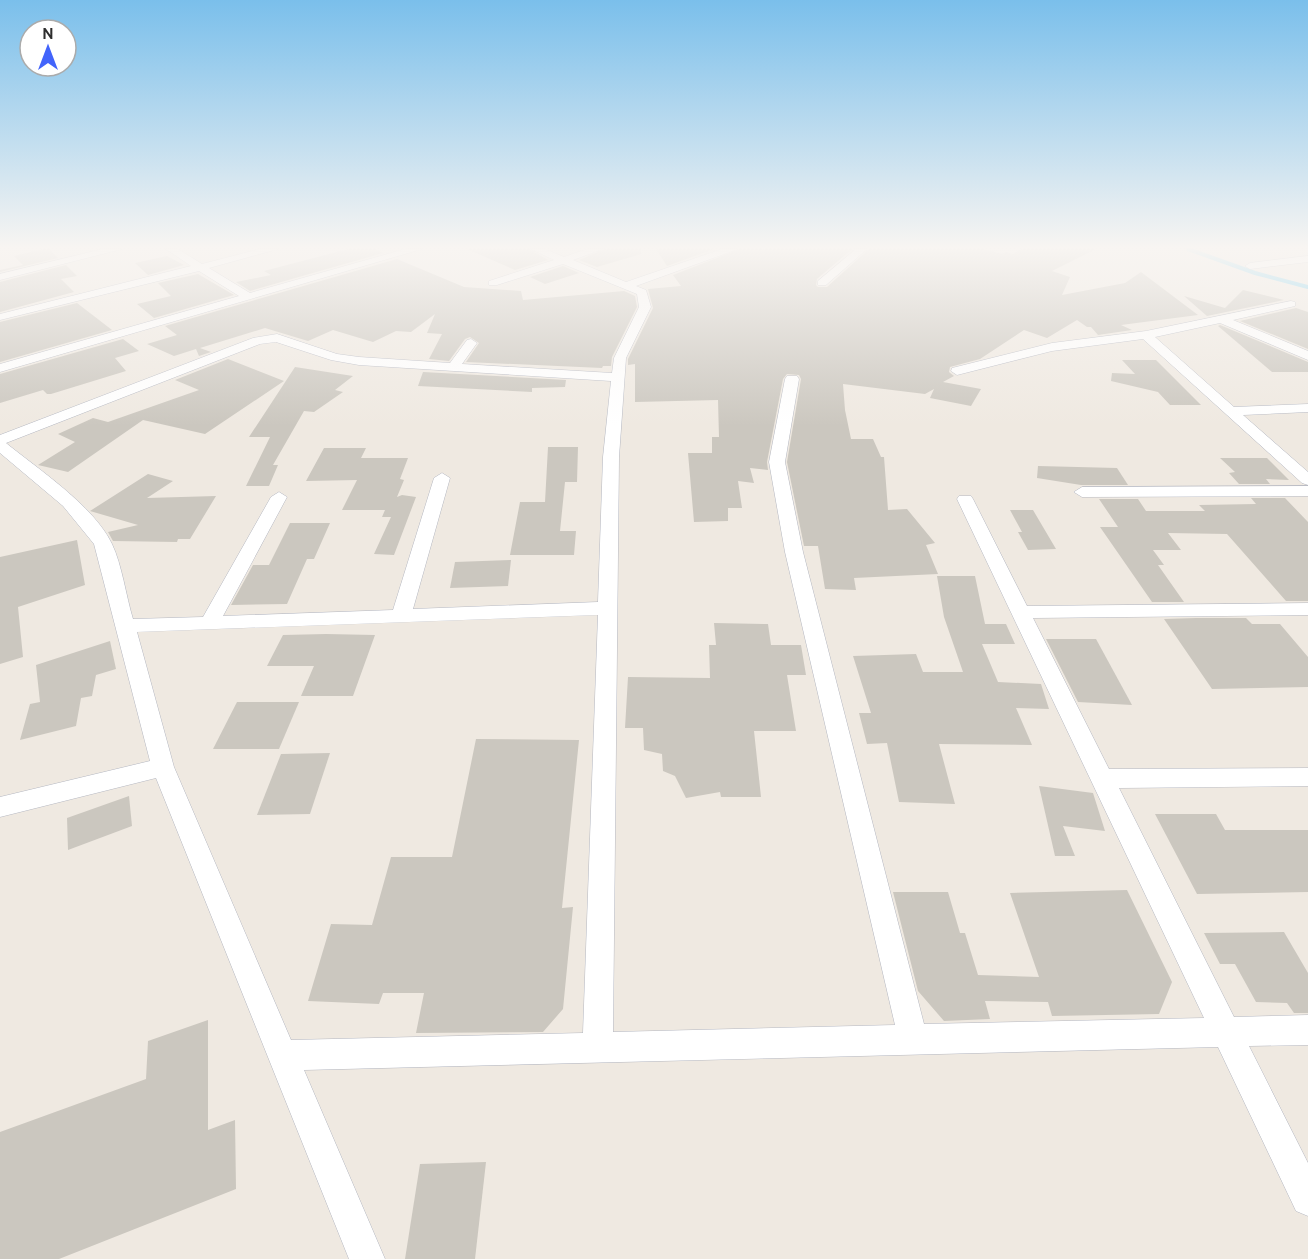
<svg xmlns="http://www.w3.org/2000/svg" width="1308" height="1259" font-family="Cabin,sans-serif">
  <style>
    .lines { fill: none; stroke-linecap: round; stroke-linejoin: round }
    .stream { stroke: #75cff0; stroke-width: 4 }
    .building { fill: #cbc7bf }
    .minor-casing { stroke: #b4b7c1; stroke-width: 1 }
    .minor { fill: #fff; fill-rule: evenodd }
  </style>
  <rect width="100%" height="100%" fill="#efe9e1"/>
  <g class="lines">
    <!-- stream -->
    <path class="stream" d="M 1188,249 L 1255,273 L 1308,287"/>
  </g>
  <!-- building -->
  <g class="building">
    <path d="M 43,249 L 49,249 L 58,258 L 0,272 L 0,270 L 23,265 L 14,256 Z"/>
    <path d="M 348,249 L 375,249 L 383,253 L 250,291 L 236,282 L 271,275 L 264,271 Z"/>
    <path d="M 467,249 L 529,249 L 548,260 L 515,270 Z"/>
    <path d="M 605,249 L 641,249 L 641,254 L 597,267 L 579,260 Z"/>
    <path d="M 656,249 L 714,249 L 667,266 Z"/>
    <path d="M 740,249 L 852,249 L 817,279 L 816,285 L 818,287 L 827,287 L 869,249 L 984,249 L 1002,254 L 1006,252 L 1013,254 L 1021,249 L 1096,249 L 1052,271 L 1070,277 L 1062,295 L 1125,283 L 1141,272 L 1198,315 L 1121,325 L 1132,330 L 1098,335 L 1091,327 L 1087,327 L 1077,320 L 1047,338 L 1024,330 L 980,359 L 950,367 L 949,372 L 954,376 L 943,382 L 981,389 L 971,406 L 930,398 L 934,389 L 925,394 L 843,384 L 845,410 L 851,439 L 873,439 L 881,457 L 884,457 L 888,510 L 907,509 L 935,543 L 926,545 L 938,574 L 854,578 L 856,590 L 825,589 L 818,546 L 804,546 L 787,462 L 801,379 L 799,375 L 787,374 L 783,379 L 767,462 L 768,470 L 750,468 L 754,483 L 738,481 L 742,508 L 728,508 L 728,521 L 694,522 L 688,453 L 712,453 L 712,437 L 719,437 L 718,400 L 635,402 L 635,364 L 628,365 L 628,359 L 653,308 L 648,289 L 681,286 L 673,275 Z"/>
    <path d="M 167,256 L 184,265 L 148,275 L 135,263 Z"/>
    <path d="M 397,259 L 464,287 L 521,291 L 523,300 L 624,291 L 635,296 L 637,307 L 612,357 L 611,366 L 603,366 L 602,368 L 466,362 L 479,343 L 470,337 L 465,339 L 449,361 L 429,359 L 442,334 L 427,333 L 435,314 L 411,332 L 396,331 L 373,342 L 333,330 L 308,341 L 265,328 L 200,348 L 211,352 L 199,356 L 196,349 L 174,356 L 147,344 L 177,335 L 165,326 Z"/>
    <path d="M 66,265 L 77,276 L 61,279 L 74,292 L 0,312 L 0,282 Z"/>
    <path d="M 563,266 L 579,273 L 545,284 L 530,277 Z"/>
    <path d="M 198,274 L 234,295 L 154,318 L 137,304 L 171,296 L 158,283 Z"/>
    <path d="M 1243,290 L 1284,300 L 1207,316 L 1184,296 L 1225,308 Z"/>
    <path d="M 77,303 L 112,330 L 0,362 L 0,322 Z"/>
    <path d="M 1296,308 L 1308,312 L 1308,349 L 1240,321 Z"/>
    <path d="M 1220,325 L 1308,362 L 1308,372 L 1272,372 L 1218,326 Z"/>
    <path d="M 123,339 L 139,351 L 115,358 L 126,371 L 51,394 L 47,394 L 43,390 L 0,403 L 0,374 Z"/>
    <path d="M 228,359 L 284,381 L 205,434 L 143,420 L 68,472 L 38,465 L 75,442 L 58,434 L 93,418 L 108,422 L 199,390 L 175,380 Z"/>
    <path d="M 1122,360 L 1156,360 L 1201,405 L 1170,405 L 1158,392 L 1111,381 L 1112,373 L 1135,374 Z"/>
    <path d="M 295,367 L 353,376 L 335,390 L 343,392 L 314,412 L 304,411 L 273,465 L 278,465 L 269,486 L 246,486 L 270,437 L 249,437 Z"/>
    <path d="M 423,372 L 566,380 L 565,387 L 532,388 L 532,392 L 418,386 Z"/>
    <path d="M 548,447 L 578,447 L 577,482 L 565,482 L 560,531 L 576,531 L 574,555 L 510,555 L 520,502 L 545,502 Z"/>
    <path d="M 324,448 L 366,448 L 361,458 L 408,458 L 400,479 L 404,480 L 397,497 L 402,495 L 416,497 L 394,555 L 374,554 L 391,517 L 382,517 L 385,510 L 342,510 L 357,480 L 306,481 Z"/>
    <path d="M 1220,458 L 1267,458 L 1289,480 L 1266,479 L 1270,484 L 1239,484 L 1229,473 L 1235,472 Z"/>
    <path d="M 1038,466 L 1117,468 L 1128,485 L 1081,485 L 1037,478 Z"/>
    <path d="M 148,474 L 173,481 L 147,498 L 216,496 L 190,539 L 178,539 L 177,542 L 113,541 L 108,532 L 138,525 L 90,511 Z"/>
    <path d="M 1251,498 L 1285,498 L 1308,522 L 1308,601 L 1286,601 L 1227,534 L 1168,533 L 1181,550 L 1153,550 L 1164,565 L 1158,565 L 1184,602 L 1152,602 L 1100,527 L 1118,527 L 1099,499 L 1138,499 L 1146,511 L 1205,511 L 1199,505 L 1256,504 Z"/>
    <path d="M 1010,510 L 1033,510 L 1056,549 L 1028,550 L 1018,532 L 1022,532 Z"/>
    <path d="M 290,523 L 330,523 L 314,559 L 307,559 L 287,604 L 231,605 L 253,565 L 269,565 Z"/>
    <path d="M 77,540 L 85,585 L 18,607 L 23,657 L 0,664 L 0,557 Z"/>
    <path d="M 511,560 L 508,586 L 450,588 L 455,562 Z"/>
    <path d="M 937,576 L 975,576 L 985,624 L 1006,624 L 1015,644 L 982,644 L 998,682 L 1041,684 L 1049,709 L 1016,708 L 1032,745 L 939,744 L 955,804 L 899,802 L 887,743 L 867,744 L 859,713 L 871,713 L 853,656 L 916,654 L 923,672 L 963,672 L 944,617 Z"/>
    <path d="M 1196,618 L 1246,618 L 1252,624 L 1280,624 L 1308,657 L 1308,687 L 1212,689 L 1164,619 Z"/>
    <path d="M 714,623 L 768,624 L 771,645 L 801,645 L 806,675 L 787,675 L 796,731 L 754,731 L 761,797 L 721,797 L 720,792 L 686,798 L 675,776 L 663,771 L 662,754 L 644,750 L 643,728 L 625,728 L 628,677 L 710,678 L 709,645 L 716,645 Z"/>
    <path d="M 326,634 L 375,635 L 353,696 L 301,696 L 314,666 L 267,666 L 283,635 Z"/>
    <path d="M 1046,639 L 1096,639 L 1132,705 L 1078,702 Z"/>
    <path d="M 110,641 L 116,669 L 96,675 L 92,696 L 81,698 L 76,726 L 20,740 L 30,704 L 40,702 L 36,665 Z"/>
    <path d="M 237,702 L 299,702 L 279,749 L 213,749 Z"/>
    <path d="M 476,739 L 579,740 L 562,908 L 573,907 L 563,1009 L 543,1032 L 416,1033 L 424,993 L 383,993 L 379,1004 L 308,1001 L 331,924 L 372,925 L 391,857 L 452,857 Z"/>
    <path d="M 330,753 L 310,814 L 257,815 L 281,754 Z"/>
    <path d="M 1039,786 L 1093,793 L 1105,831 L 1063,826 L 1075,856 L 1055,856 Z"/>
    <path d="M 129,796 L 132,826 L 68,850 L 67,818 Z"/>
    <path d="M 1155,814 L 1216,814 L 1225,830 L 1308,830 L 1308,892 L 1197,894 Z"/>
    <path d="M 1127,890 L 1172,982 L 1159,1014 L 1052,1016 L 1048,1002 L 985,1001 L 990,1019 L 944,1021 L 918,991 L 893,892 L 948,892 L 960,933 L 965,933 L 978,975 L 1039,977 L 1010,893 Z"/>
    <path d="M 1284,932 L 1308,973 L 1308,1013 L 1294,1013 L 1287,1003 L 1256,1002 L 1235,964 L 1220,964 L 1204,933 Z"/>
    <path d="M 208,1020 L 208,1130 L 235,1120 L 236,1189 L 59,1259 L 0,1259 L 0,1132 L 146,1079 L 148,1041 Z"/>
    <path d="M 486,1162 L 475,1259 L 405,1259 L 420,1164 Z"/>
  </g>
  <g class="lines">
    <defs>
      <g id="minor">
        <path d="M 103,249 L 122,249 L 0,280 L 0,274 Z"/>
        <path d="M 166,249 L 178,249 L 202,264 L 260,249 L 278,249 L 209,268 L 250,293 L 405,249 L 422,249 L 0,372 L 0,364 L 239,296 L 199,271 L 0,320 L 0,314 L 191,266 Z"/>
        <path d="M 531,249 L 545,249 L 564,257 L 587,249 L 603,249 L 573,260 L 626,282 L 722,249 L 738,249 L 636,286 L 646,290 L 651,307 L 626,358 L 619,457 L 613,1032 L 895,1025 L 785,552 L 769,462 L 785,379 L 787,376 L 797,376 L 799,379 L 785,462 L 803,552 L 924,1024 L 1204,1018 L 957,499 L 959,496 L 971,496 L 973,499 L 1027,606 L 1308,603 L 1308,615 L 1033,618 L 1109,769 L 1308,768 L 1308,786 L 1119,788 L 1234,1017 L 1308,1015 L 1308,1045 L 1249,1046 L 1308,1163 L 1308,1216 L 1296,1211 L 1218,1047 L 304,1070 L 385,1259 L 349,1259 L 156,778 L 0,817 L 0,797 L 150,761 L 94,544 L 63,506 L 0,453 L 0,435 L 253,338 L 277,334 L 337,354 L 359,357 L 450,363 L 467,340 L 471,339 L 477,343 L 462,364 L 612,373 L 614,358 L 639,307 L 637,294 L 563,264 L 497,285 L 489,285 L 489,281 L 554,260 ZM 276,342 L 331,360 L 359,365 L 611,381 L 603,457 L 598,602 L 413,609 L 450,478 L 442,473 L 434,478 L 393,610 L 223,616 L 287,497 L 279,492 L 271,497 L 203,617 L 133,619 C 126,596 122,565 112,544 C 94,506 38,469 6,443 L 260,344 ZM 598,615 L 583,1033 L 291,1040 L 174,767 L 137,632 Z"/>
        <path d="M 856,249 L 867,249 L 826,285 L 818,285 L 818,281 Z"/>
        <path d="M 1308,256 L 1308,262 L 1250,269 L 1245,266 L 1250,263 Z"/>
        <path d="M 1291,301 L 1295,302 L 1295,306 L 1233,320 L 1308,351 L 1308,360 L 1220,323 L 1155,337 L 1234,407 L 1308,404 L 1308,412 L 1243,415 L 1308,472 L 1308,485 L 1302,483 L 1143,339 L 1052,351 L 957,375 L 951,371 L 952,368 L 1052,343 L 1146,331 Z"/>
        <path d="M 1308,486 L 1308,496 L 1082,497 L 1074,492 L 1082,487 Z"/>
      </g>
    </defs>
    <!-- minor casing -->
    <use href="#minor" class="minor-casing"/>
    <!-- minor -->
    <use href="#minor" class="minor"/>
  </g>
  <!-- sky -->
  <linearGradient id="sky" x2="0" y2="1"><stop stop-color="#7abfeb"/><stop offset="0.58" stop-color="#f8f5f2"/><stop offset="1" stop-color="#f8f5f2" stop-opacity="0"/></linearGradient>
  <rect width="1308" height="426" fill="url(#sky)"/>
  <!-- north arrow -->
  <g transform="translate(48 48)"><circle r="28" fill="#ffffff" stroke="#ababab" stroke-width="1.5"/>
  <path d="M0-4.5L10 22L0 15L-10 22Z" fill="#4264fb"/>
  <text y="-9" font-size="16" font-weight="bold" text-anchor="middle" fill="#2e2e2e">N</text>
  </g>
</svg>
